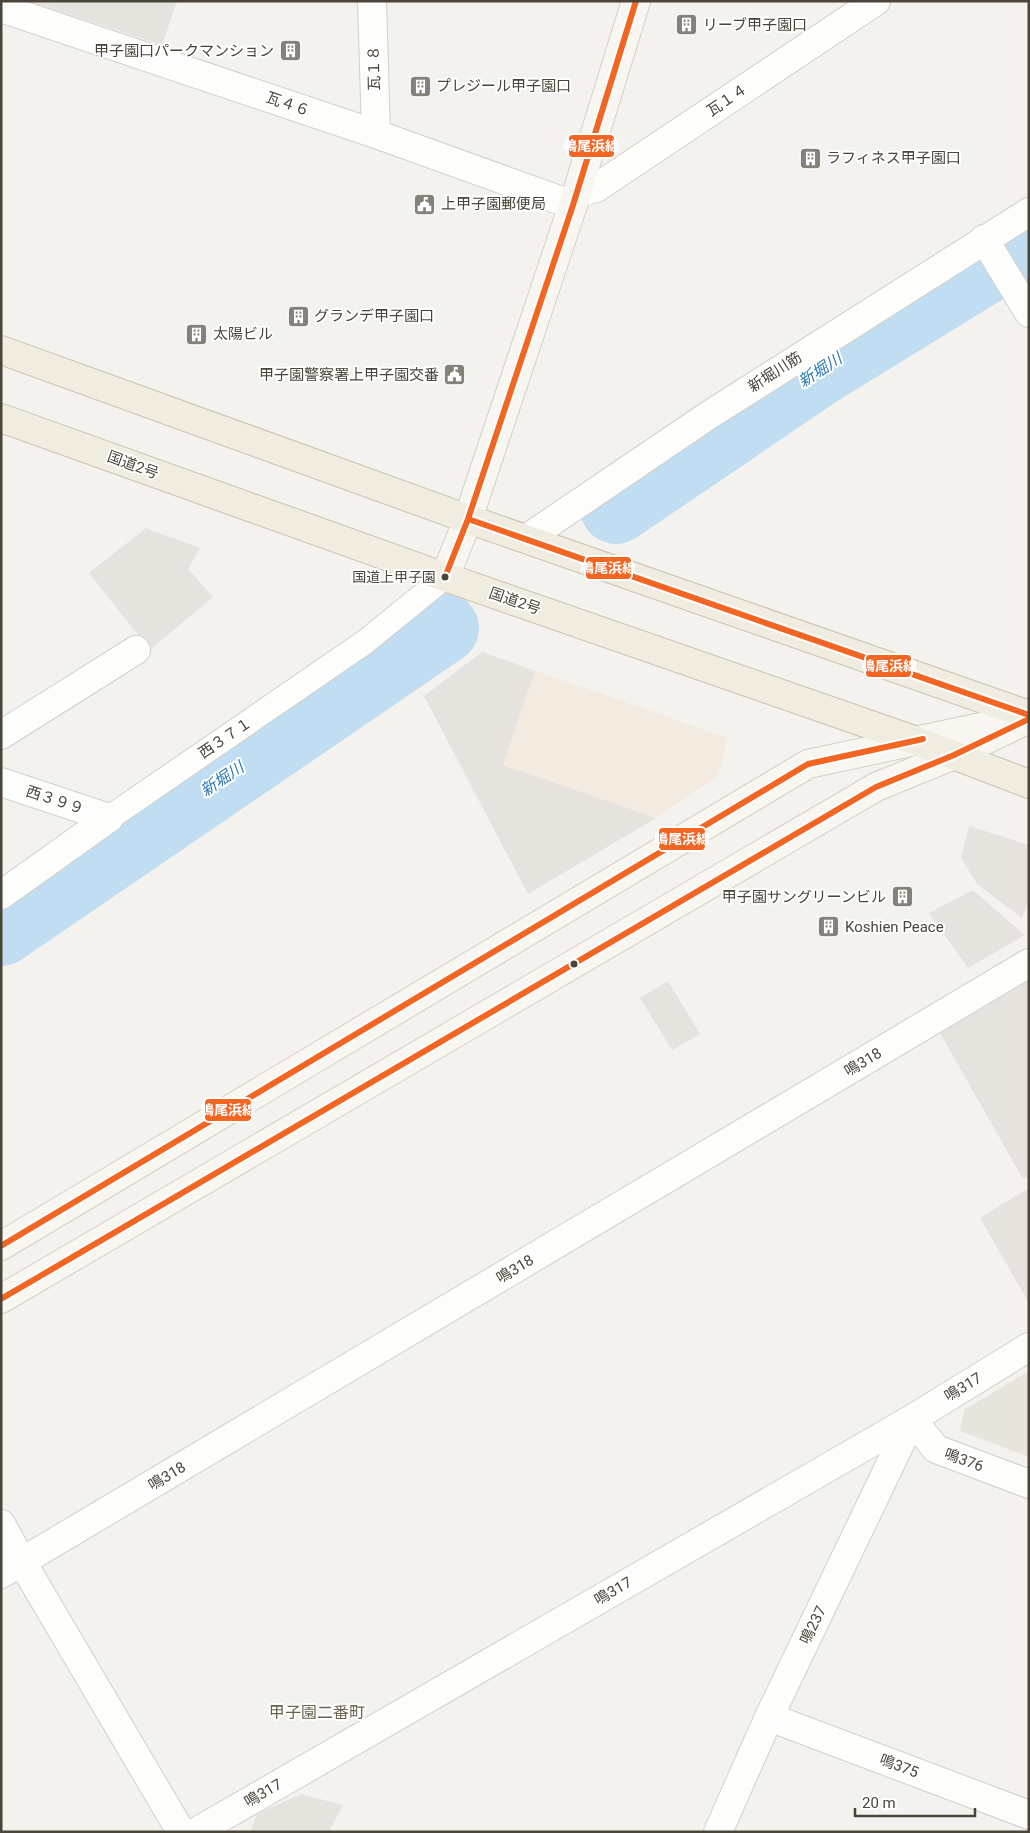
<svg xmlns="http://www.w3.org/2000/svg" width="1030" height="1833" font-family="Roboto,'Noto Sans JP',sans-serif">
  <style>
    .residential { fill: #e7e4dc }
    .commercial { fill: #f3ebdf }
    .parking { fill: #e6e3df }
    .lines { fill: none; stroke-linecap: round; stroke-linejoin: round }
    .river { stroke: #c0ddf1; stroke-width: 72 }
    .pedestrian-casing { stroke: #d2d0cb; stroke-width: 26 }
    .minor-casing { stroke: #d2d0cb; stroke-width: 30 }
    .secondary-casing { stroke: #d3cfc5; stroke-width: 30 }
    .trunk-casing { stroke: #ccbfa9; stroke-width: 30 }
    .pedestrian { stroke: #fdfdfc; stroke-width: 24 }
    .minor { stroke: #fdfdfc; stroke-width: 28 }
    .secondary { stroke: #f7f6f1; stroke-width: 28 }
    .trunk { stroke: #f0ece0; stroke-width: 28 }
    .bus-1-casing { stroke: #fff; stroke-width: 10 }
    .bus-1 { stroke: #f26522; stroke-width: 6 }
    .bus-dot { fill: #4b4439; stroke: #fff; stroke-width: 2 }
    .labels { text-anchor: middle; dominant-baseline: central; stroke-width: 4; stroke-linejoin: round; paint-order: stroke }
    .bus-label { font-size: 14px; fill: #4b4439; stroke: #fff; text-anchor: end }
    .poi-label { font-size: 15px; fill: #4b4439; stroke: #fff; text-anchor: start }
    .street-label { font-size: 15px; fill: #4b4439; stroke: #fff }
    .water-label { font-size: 16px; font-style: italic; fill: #2e7ab2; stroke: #fff }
    .neighbourhood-label { font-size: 16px; fill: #6e6250; stroke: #fff }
    .line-badge { stroke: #fff; stroke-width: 2 }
    .badge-label { font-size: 14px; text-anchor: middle; font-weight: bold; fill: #fff }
  </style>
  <rect width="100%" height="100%" fill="#f4f2ee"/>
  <!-- residential -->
  <path class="residential" d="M 1029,1371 L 1029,1457 L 960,1431 L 964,1410 Z"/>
  <!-- commercial -->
  <path class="commercial" d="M 482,652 L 728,738 L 718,776 L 656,818 L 528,894 L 424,696 Z"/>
  <!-- parking -->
  <g class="parking">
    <path d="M 28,1 L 177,1 L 162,45 Z"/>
    <path d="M 146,528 L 200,548 L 188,569 L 213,597 L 150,650 L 89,573 Z"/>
    <path d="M 482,652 L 535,671 L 503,765 L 656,818 L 528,894 L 424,696 Z"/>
    <path d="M 969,826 L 1029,845 L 1029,900 L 1022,918 L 977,884 L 961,858 Z"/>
    <path d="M 973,890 L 1025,935 L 968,968 L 929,913 Z"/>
    <path d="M 1029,979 L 1029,1176 L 1023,1179 L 940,1033 Z"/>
    <path d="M 668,981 L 700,1034 L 672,1050 L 640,998 Z"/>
    <path d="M 1029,1188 L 1029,1303 L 980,1218 Z"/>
    <path d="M 301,1794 L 343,1805 L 329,1832 L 250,1832 L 257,1814 Z"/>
  </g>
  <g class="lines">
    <!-- river -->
    <g class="river">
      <path d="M 616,508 L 819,370 L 1029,241"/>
      <path d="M 1,930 L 443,628"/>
    </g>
    <defs>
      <path id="pedestrian" d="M 109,818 L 365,642 L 445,577"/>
      <g id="minor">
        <path d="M 372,1 L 376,134"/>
        <path d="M 1,8 L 376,134 L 573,205"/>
        <path d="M 576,194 L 596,188 L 876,1"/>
        <path d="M 984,239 L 1029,313"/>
        <path d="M 526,539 L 709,415 L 1029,212"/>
        <path d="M 1,735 L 136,650"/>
        <path d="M 1,782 L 109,818"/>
        <path d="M 1,895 L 109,818"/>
        <path d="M 1,1524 L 22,1562 L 181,1832"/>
        <path d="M 1,1574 L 1029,963"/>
        <path d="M 769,1717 L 1029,1815"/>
        <path d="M 196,1832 L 912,1419 L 1029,1347"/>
        <path d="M 718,1832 L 769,1717 L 912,1419 L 936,1449 L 1029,1484"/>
      </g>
      <g id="secondary">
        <path d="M 445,577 L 468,519 L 573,205 L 636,1"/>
        <path d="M 1,1246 L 808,764 L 995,724"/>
        <path d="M 1,1299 L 876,787 L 954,755 L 1029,719"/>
      </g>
      <g id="trunk">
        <path d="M 1,350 L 468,519 L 1029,715"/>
        <path d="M 1,418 L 445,577 L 914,740 L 1029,784"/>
      </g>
    </defs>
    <!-- pedestrian casing -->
    <use href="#pedestrian" class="pedestrian-casing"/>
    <!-- minor casing -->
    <use href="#minor" class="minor-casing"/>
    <!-- secondary casing -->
    <use href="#secondary" class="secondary-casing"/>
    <!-- trunk casing -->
    <use href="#trunk" class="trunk-casing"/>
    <!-- pedestrian -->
    <use href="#pedestrian" class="pedestrian"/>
    <!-- minor -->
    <use href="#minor" class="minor"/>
    <!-- secondary -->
    <use href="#secondary" class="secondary"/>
    <!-- trunk -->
    <use href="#trunk" class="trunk"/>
    <defs>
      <g id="bus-1">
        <path d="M 468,519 L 1029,715"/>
        <path d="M 445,577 L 468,519 L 573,205 L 636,1"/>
        <path d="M 1,1246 L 808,764 L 923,739"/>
        <path d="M 1,1299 L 876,787 L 954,755 L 1029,719"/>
      </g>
    </defs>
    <!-- bus-1 casing -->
    <use href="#bus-1" class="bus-1-casing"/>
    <!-- bus-1 -->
    <use href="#bus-1" class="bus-1"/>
  </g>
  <!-- icons -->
  <defs>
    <symbol id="building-square" viewBox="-11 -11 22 22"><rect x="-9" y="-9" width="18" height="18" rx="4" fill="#868178" stroke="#fff"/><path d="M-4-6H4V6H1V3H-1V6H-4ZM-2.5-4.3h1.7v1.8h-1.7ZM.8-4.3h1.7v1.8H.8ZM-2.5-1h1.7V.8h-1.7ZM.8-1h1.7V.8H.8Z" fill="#fff"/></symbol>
    <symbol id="civic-square" viewBox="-11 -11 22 22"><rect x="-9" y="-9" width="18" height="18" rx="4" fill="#868178" stroke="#fff"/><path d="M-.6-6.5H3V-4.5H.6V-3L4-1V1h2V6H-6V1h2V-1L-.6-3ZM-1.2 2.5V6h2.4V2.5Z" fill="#fff"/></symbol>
  </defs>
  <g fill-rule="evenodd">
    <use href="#building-square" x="674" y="12" width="25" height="25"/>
    <use href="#building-square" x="278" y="38" width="25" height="25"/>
    <use href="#building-square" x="408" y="74" width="25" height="25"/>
    <use href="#building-square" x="798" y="146" width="25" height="25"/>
    <use href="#civic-square" x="412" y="192" width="25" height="25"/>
    <use href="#building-square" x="286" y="304" width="25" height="25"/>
    <use href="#building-square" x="184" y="322" width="25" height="25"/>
    <use href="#civic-square" x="442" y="362" width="25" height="25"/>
    <use href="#building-square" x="890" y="884" width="25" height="25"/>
    <use href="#building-square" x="816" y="914" width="25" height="25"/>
  </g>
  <!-- markers -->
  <g class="bus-dot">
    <circle cx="445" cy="577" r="4.5"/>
    <circle cx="574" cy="964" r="4.5"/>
  </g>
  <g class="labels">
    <!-- bus labels -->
    <g class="bus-label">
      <text x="436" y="577">国道上甲子園</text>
    </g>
    <!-- poi labels -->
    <g class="poi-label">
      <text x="703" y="25">リーブ甲子園口</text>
      <text x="274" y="51" text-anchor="end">甲子園口パークマンション</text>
      <text x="436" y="86">プレジール甲子園口</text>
      <text x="826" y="158">ラフィネス甲子園口</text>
      <text x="441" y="204">上甲子園郵便局</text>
      <text x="314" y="316">グランデ甲子園口</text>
      <text x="213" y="334">太陽ビル</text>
      <text x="439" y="375" text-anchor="end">甲子園警察署上甲子園交番</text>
      <text x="886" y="897" text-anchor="end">甲子園サングリーンビル</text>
      <text x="845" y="927">Koshien Peace</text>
    </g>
    <!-- street labels -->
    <g class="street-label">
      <text transform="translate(374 68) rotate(-91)">瓦１８</text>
      <text transform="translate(727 100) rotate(-34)">瓦１４</text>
      <text transform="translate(288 104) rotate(19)">瓦４６</text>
      <text transform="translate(775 372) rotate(-33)">新堀川筋</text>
      <text transform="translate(133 465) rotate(20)">国道2号</text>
      <text transform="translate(515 601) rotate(19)">国道2号</text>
      <text transform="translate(225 738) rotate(-34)">西３７１</text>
      <text transform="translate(55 800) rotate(18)">西３９９</text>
      <text transform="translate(863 1062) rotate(-31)">鳴318</text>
      <text transform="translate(515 1269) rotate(-31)">鳴318</text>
      <text transform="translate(963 1387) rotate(-31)">鳴317</text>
      <text transform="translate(964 1460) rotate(20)">鳴376</text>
      <text transform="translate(167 1476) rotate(-31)">鳴318</text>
      <text transform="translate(613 1591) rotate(-30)">鳴317</text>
      <text transform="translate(813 1625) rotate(-64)">鳴237</text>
      <text transform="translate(899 1766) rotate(21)">鳴375</text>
      <text transform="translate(263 1793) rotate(-30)">鳴317</text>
    </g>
    <!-- water labels -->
    <g class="water-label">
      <text transform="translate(820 370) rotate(-33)">新堀川</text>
      <text transform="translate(222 779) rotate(-34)">新堀川</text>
    </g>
    <!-- neighbourhood labels -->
    <g class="neighbourhood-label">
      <text x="317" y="1712">甲子園二番町</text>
    </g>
  </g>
  <g class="line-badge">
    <rect x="568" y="134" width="47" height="24" rx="5" fill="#f26522"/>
    <rect x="585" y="556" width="47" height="24" rx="5" fill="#f26522"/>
    <rect x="865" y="654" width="47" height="24" rx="5" fill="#f26522"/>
    <rect x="658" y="827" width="48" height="24" rx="5" fill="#f26522"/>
    <rect x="204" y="1098" width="48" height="24" rx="5" fill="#f26522"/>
  </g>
  <g class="badge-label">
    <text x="591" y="151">鳴尾浜線</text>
    <text x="608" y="573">鳴尾浜線</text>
    <text x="889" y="671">鳴尾浜線</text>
    <text x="682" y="844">鳴尾浜線</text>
    <text x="228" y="1115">鳴尾浜線</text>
  </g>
  <!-- border -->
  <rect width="1030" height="1833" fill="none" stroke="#4b4439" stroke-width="5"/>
  <!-- scale -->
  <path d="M855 1808v8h120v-8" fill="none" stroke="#4b4439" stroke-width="2.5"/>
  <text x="862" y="1808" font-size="15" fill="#4b4439" stroke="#ffffff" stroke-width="4" paint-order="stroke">20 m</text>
</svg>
